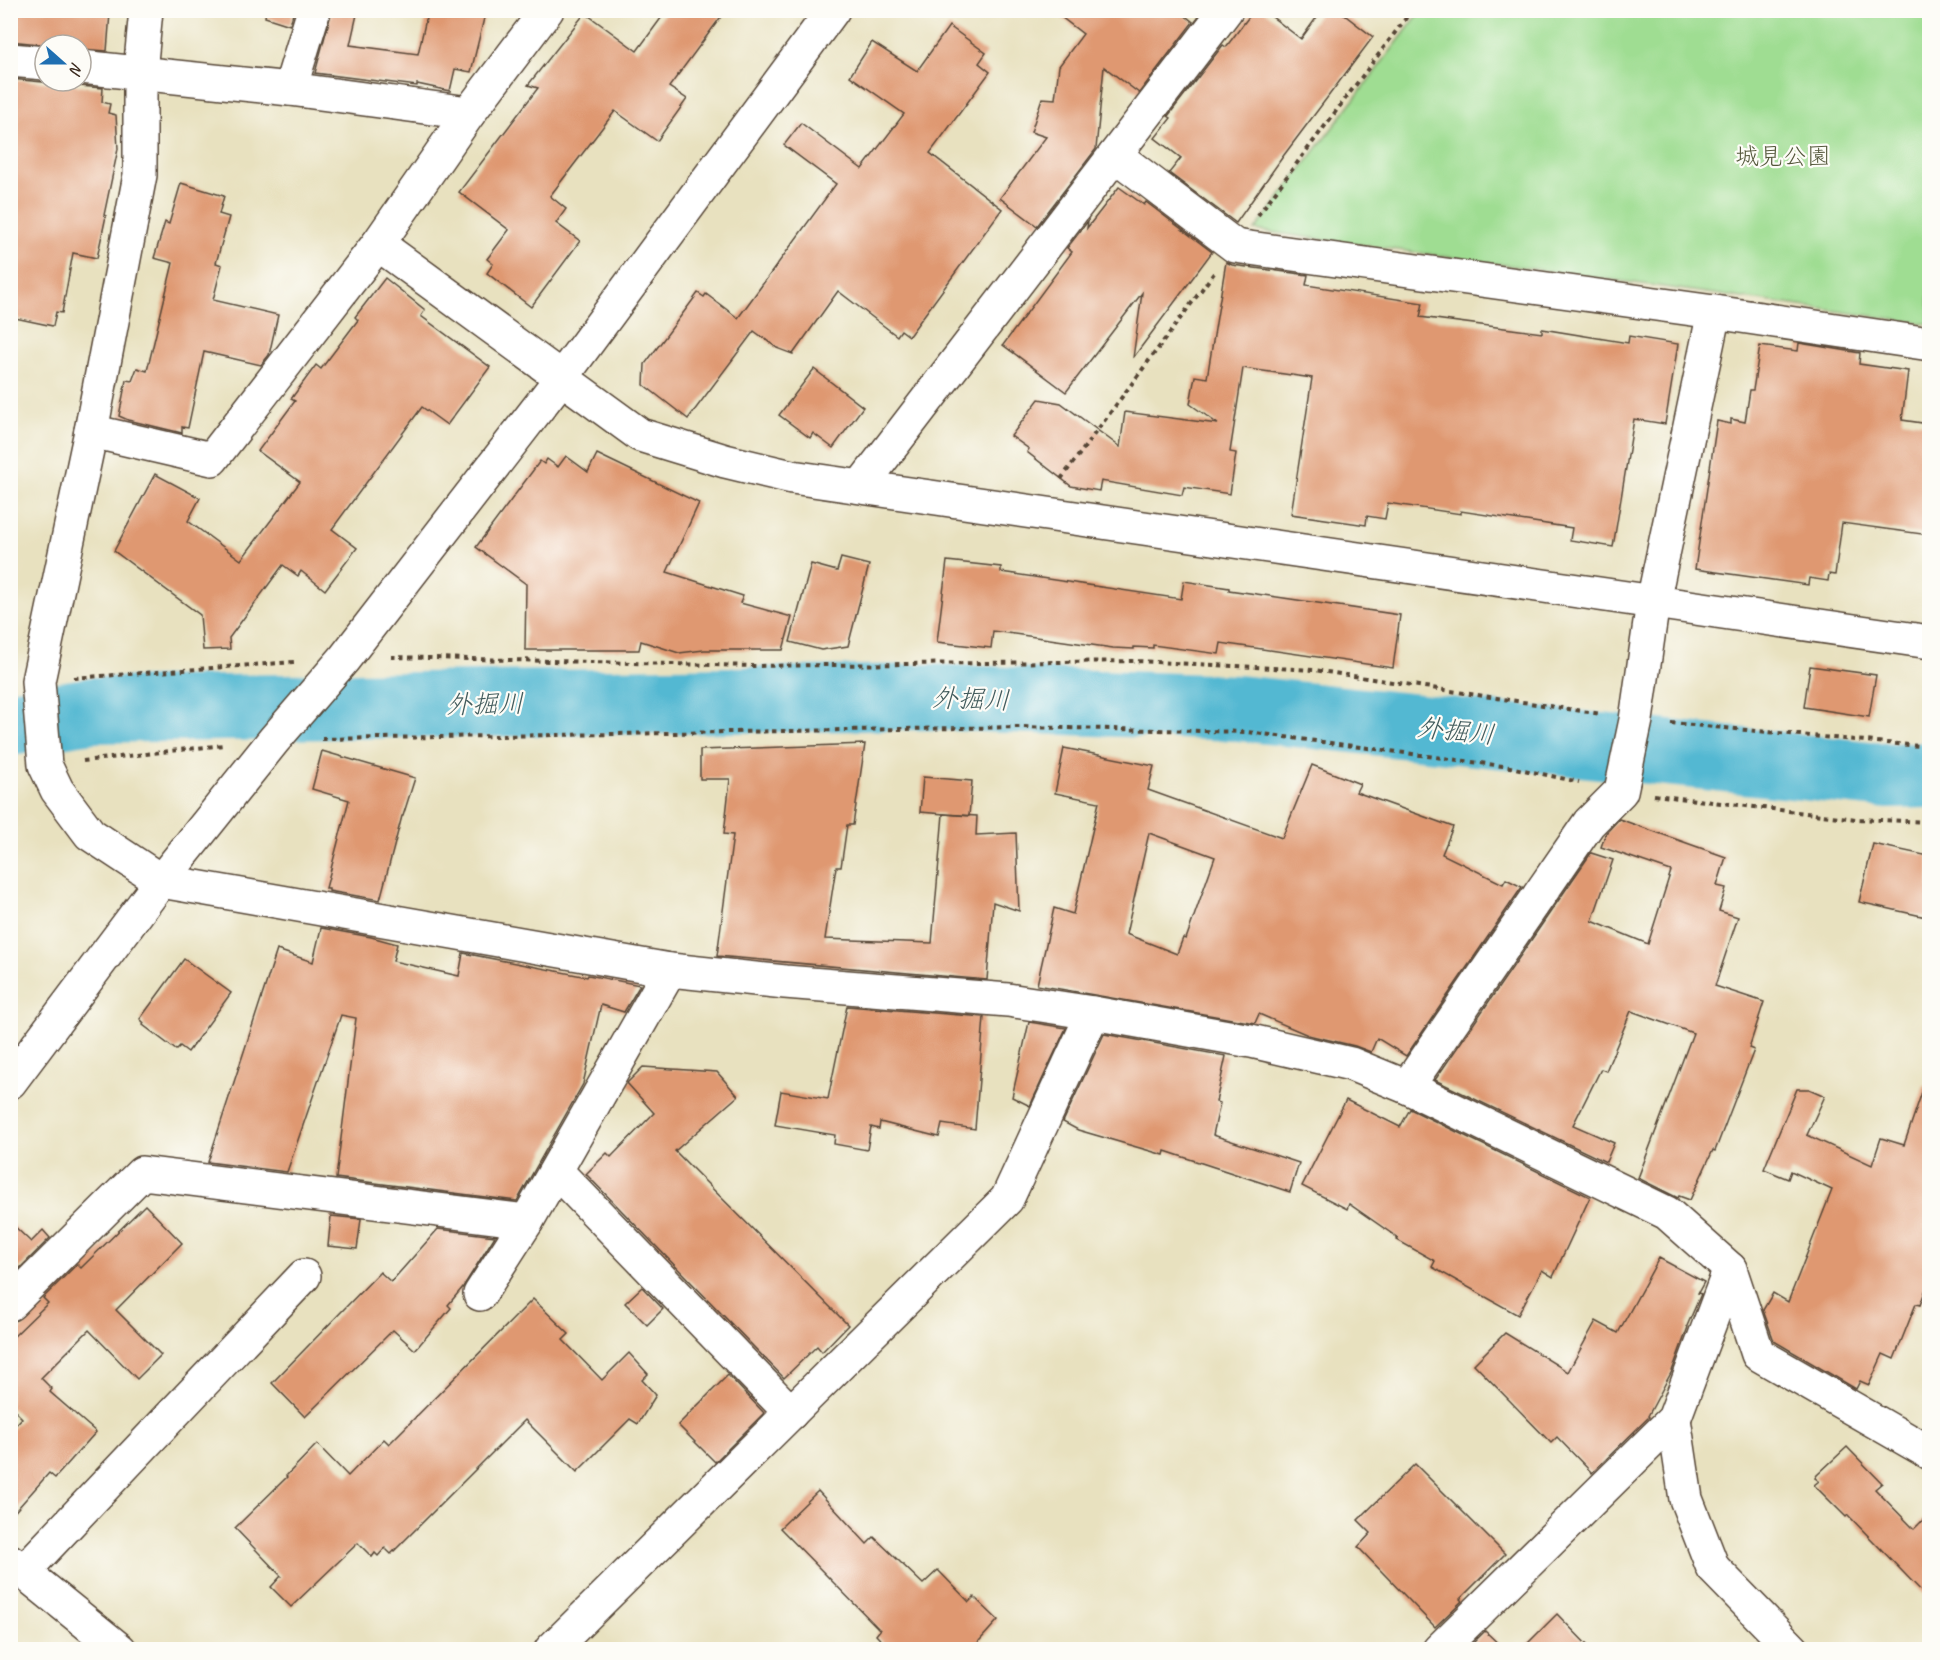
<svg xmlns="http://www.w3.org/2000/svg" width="1940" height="1660" font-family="Caveat,'Klee One',sans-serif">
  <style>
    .green { fill: #9fdd92; stroke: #6d8458; stroke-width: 1.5 }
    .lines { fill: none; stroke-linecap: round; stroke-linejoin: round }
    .river { stroke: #53b8d2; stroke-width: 66 }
    .building { fill: #df9871; fill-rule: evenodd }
    .minor-casing { stroke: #554536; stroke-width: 36 }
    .path { stroke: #554536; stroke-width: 4; stroke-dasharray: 4.5 4.5; stroke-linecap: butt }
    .minor { stroke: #fff; stroke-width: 33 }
    .labels { text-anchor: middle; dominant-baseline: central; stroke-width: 4.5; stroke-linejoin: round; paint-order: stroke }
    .park-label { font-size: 24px; fill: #54573b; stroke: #fdfcf7 }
    .water-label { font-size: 26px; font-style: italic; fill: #435c5d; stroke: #fdfcf7 }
  </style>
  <rect width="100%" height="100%" fill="#fdfcf7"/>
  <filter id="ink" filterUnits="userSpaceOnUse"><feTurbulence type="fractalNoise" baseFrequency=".0167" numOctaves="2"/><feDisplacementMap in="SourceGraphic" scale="12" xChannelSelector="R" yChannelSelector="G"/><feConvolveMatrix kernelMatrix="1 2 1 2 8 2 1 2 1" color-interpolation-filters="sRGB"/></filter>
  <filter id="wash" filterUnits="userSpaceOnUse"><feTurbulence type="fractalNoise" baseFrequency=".008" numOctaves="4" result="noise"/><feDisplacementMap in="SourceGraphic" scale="24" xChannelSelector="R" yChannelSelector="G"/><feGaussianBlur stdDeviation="1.35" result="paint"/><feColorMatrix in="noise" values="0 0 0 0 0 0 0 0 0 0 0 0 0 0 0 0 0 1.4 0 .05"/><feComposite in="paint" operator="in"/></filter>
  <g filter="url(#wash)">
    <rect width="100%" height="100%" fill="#e8e1bf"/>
    <!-- green -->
    <path class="green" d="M 1421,11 L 1929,11 L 1929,324 L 1255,230 Z"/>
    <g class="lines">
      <!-- river -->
      <path class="river" d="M 10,723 L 92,710 L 925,697 L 1237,708 L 1888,776 L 1930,775"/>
    </g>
    <g id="blocks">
      <!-- building -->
      <g class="building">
        <path d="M 10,10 L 83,10 L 110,13 L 107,51 L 81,49 L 81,45 L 49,45 L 10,41 Z"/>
        <path d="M 266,10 L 294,10 L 290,25 L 265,17 Z"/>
        <path d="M 332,10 L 358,10 L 350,45 L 418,54 L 428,10 L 486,10 L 471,72 L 455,69 L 450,91 L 417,84 L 417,86 L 315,73 Z"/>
        <path d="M 667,10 L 726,10 L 669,87 L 687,99 L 657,141 L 615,111 L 550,196 L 566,209 L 556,223 L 580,241 L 531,307 L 487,273 L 493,264 L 487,259 L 509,230 L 459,192 L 538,88 L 528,85 L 585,13 L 637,51 Z"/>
        <path d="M 1052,10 L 1178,10 L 1193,22 L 1139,93 L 1104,67 L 1096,149 L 1037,226 L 1000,198 L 1046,137 L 1031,132 L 1042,98 L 1055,99 L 1059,66 L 1083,34 Z"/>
        <path d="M 1254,10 L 1263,10 L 1301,39 L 1322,10 L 1338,10 L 1373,37 L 1284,155 L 1236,223 L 1169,173 L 1181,158 L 1155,138 L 1171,118 L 1168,116 L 1223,45 L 1226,47 Z"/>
        <path d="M 949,26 L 986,53 L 979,63 L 990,72 L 930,153 L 1002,209 L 909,336 L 901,330 L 897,336 L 838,291 L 793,354 L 777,348 L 754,331 L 688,419 L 644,385 L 645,364 L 698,293 L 704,297 L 706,294 L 738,318 L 836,184 L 784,145 L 801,123 L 862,169 L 904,114 L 850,76 L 872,42 L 917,71 Z"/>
        <path d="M 10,79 L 43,82 L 69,81 L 79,86 L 103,88 L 102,102 L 110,104 L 108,113 L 116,115 L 118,149 L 104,215 L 106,216 L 97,258 L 73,253 L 62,313 L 56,312 L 53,326 L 10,317 Z"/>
        <path d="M 181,183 L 224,196 L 219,214 L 229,217 L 216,263 L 222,265 L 213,300 L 278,315 L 269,355 L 261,365 L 204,352 L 188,428 L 182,427 L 182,433 L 128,420 L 119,416 L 126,380 L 132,381 L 137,368 L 147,371 L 173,263 L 154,258 L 165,222 L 169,224 Z"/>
        <path d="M 1119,187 L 1144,205 L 1146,202 L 1212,252 L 1133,358 L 1142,293 L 1066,392 L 1003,345 L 1072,252 L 1067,248 L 1088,221 L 1087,228 Z"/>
        <path d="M 1226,262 L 1232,265 L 1308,275 L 1306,285 L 1423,303 L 1420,317 L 1542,333 L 1542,329 L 1628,343 L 1629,336 L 1678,344 L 1665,424 L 1634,419 L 1613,547 L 1570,540 L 1572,528 L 1461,511 L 1461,514 L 1388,503 L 1385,519 L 1367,516 L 1366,525 L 1291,514 L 1312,378 L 1243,368 L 1230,452 L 1236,453 L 1230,494 L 1184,487 L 1182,495 L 1101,481 L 1099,491 L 1071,486 L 1027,452 L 1029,449 L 1011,436 L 1039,399 L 1061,403 L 1120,447 L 1125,412 L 1218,424 L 1190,404 L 1195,376 L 1207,378 Z"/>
        <path d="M 385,278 L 425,310 L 421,316 L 490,367 L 447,425 L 422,407 L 332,529 L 357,548 L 325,590 L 301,571 L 298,576 L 283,565 L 229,638 L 230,649 L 203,650 L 200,615 L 114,551 L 155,474 L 200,498 L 188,521 L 241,560 L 300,482 L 258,451 L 295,401 L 291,399 L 316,365 L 321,369 L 358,320 L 355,317 Z"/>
        <path d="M 1799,343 L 1860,353 L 1859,364 L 1908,371 L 1902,420 L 1929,424 L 1929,535 L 1842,523 L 1835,575 L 1829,574 L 1828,581 L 1809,578 L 1808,585 L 1695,569 L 1717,421 L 1731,424 L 1731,419 L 1745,422 L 1750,390 L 1753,390 L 1760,346 L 1798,351 Z"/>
        <path d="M 814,369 L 863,407 L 833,448 L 813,433 L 810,438 L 779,415 Z"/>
        <path d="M 597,454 L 699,503 L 667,572 L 743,596 L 740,603 L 792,617 L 783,650 L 704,650 L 679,653 L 641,641 L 639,650 L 525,650 L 526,584 L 476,547 L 540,461 L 544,464 L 547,459 L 558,467 L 566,456 L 588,472 Z"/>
        <path d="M 841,558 L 869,565 L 848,646 L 821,650 L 790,642 L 811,564 L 837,571 Z"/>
        <path d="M 947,561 L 1001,567 L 1001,572 L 1181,599 L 1184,581 L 1229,588 L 1229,590 L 1400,615 L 1393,668 L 1221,643 L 1219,654 L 1153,645 L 1153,648 L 1134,647 L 1134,649 L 1113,648 L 993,631 L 991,648 L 937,642 Z"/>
        <path d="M 1810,666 L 1876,675 L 1869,717 L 1804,707 Z"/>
        <path d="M 865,744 L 853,825 L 847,825 L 841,867 L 836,867 L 825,939 L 932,943 L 943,814 L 977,816 L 976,835 L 1016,833 L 1019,911 L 993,902 L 987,980 L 717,956 L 733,835 L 724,834 L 730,779 L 700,779 L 700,750 Z"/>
        <path d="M 1064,748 L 1154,766 L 1148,790 L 1282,838 L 1312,765 L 1360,784 L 1356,792 L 1453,827 L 1442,854 L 1503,884 L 1506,879 L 1522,887 L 1406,1056 L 1377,1038 L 1371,1052 L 1355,1046 L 1308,1035 L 1259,1014 L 1255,1023 L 1037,985 L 1054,908 L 1073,914 L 1099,802 L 1055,793 ZM 1149,833 L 1215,857 L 1186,939 L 1183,938 L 1177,954 L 1126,934 Z"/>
        <path d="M 322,751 L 415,778 L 403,816 L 402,816 L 380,900 L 329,891 L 329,888 L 326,888 L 349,800 L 312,789 Z"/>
        <path d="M 923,777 L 972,781 L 969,816 L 920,812 Z"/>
        <path d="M 1619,819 L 1726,857 L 1717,886 L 1726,888 L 1719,911 L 1738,917 L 1715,986 L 1764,1002 L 1749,1048 L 1754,1050 L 1715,1151 L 1713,1150 L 1690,1200 L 1679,1196 L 1678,1198 L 1638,1178 L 1693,1033 L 1631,1011 L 1606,1071 L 1601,1069 L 1573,1125 L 1614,1143 L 1606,1162 L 1435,1080 L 1591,853 L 1613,860 L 1592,921 L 1648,944 L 1671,871 L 1601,847 L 1606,833 Z"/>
        <path d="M 1873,844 L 1929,856 L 1929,900 L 1926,917 L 1859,902 Z"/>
        <path d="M 321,928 L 371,937 L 397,944 L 393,961 L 459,976 L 463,953 L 587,977 L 588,975 L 640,985 L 624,1012 L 601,1005 L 583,1084 L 517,1201 L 336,1178 L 356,1018 L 341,1015 L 287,1172 L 208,1162 L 277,950 L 313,962 Z"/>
        <path d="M 184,959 L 231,993 L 188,1052 L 180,1046 L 176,1050 L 143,1025 L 144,1023 L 140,1019 Z"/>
        <path d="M 847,1006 L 984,1017 L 975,1129 L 942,1124 L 939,1137 L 880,1122 L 879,1129 L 871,1127 L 867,1150 L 834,1144 L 835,1135 L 775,1125 L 781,1091 L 828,1099 Z"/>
        <path d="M 1029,1022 L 1066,1028 L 1030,1106 L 1012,1097 Z"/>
        <path d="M 1104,1034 L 1226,1056 L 1216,1102 L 1220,1103 L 1213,1135 L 1299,1163 L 1290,1192 L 1165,1151 L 1164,1155 L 1078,1130 L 1063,1122 Z"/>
        <path d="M 643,1067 L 717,1072 L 738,1096 L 675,1151 L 848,1325 L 822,1352 L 817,1346 L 784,1378 L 586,1174 L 607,1153 L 611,1157 L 654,1113 L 627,1083 Z"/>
        <path d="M 1924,1086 L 1929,1087 L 1929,1281 L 1920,1305 L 1916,1304 L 1894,1359 L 1883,1354 L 1869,1385 L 1860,1381 L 1856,1389 L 1774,1341 L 1763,1310 L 1773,1293 L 1788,1302 L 1832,1190 L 1791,1171 L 1788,1179 L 1764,1169 L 1797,1089 L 1809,1089 L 1825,1096 L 1807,1135 L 1872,1165 L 1881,1138 L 1904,1145 Z"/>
        <path d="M 1346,1100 L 1400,1127 L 1410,1109 L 1590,1197 L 1553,1277 L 1542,1270 L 1518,1315 L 1432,1267 L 1435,1261 L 1397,1240 L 1398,1238 L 1349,1204 L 1347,1209 L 1302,1186 Z"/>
        <path d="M 145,1205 L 182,1243 L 116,1310 L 161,1355 L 137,1379 L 89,1330 L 41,1378 L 52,1389 L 50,1392 L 96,1432 L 55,1478 L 49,1473 L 10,1517 L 10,1431 L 22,1418 L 12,1408 L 10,1409 L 10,1340 L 48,1303 L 43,1298 L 77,1264 L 81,1268 Z"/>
        <path d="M 331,1216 L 361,1219 L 357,1249 L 328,1246 Z"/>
        <path d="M 10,1222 L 31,1242 L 43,1230 L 50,1238 L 15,1273 L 10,1269 Z"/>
        <path d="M 438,1229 L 495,1236 L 463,1287 L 448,1305 L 451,1308 L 415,1350 L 393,1330 L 305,1417 L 272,1383 L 380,1272 L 391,1282 Z"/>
        <path d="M 1659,1258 L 1704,1282 L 1698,1293 L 1701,1294 L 1687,1326 L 1688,1327 L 1672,1371 L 1648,1416 L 1649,1417 L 1592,1473 L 1557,1437 L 1551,1443 L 1474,1364 L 1505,1333 L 1568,1372 L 1596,1321 L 1618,1333 Z"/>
        <path d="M 642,1287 L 663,1309 L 647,1325 L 625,1303 Z"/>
        <path d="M 533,1299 L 569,1334 L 563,1340 L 602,1380 L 629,1353 L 648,1374 L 642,1380 L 656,1395 L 638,1424 L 630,1419 L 577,1472 L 525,1420 L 391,1554 L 385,1548 L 378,1556 L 375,1553 L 372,1557 L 358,1543 L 291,1607 L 271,1587 L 281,1576 L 235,1528 L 287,1477 L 286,1476 L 317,1444 L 348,1476 L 384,1439 L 389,1444 Z"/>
        <path d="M 728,1375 L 764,1413 L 715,1462 L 678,1425 Z"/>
        <path d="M 1847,1447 L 1882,1483 L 1875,1489 L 1914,1529 L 1929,1514 L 1929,1599 L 1848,1515 L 1846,1517 L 1814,1485 L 1819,1481 L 1815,1478 L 1817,1475 Z"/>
        <path d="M 1415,1464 L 1505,1554 L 1460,1599 L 1462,1601 L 1435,1627 L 1358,1547 L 1371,1533 L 1358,1520 Z"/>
        <path d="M 818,1491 L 867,1544 L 874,1537 L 923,1584 L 938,1570 L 969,1602 L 974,1597 L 998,1620 L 971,1650 L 890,1650 L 876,1635 L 880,1630 L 780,1528 Z"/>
        <path d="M 1557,1614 L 1592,1650 L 1521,1650 Z"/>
        <path d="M 1485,1631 L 1505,1650 L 1466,1650 Z"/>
      </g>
    </g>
  </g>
  <g filter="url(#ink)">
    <use href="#blocks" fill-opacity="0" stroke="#554536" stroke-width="1.5"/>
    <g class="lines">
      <defs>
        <g id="minor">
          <path d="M 146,10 L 140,72 L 140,175 L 91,431 L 38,681 L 45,765 L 57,790 L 90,834 L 161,881 L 670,970 L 785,982 L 1008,1000 L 1093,1013 L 1251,1041 L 1351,1064 L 1407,1087 L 1667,1213 L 1730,1269 L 1758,1354 L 1930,1453"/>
          <path d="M 10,60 L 45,63"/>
          <path d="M 81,67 L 290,89 L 469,113"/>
          <path d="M 290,89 L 314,10"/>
          <path d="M 1115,155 L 1235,246 L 1714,312 L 1930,344"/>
          <path d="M 378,244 L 640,435 L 725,461 L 792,477 L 1930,642"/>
          <path d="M 91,431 L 212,459 L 378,244 L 469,113 L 547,10"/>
          <path d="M 861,486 L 1226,10"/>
          <path d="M 10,1082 L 161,881 L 274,740 L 344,659 L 562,377 L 833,10"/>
          <path d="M 1407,1087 L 1589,823 L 1621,791 L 1636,720 L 1653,602 L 1714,312"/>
          <path d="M 556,1171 L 791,1413"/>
          <path d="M 480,1294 L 527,1221 L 670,970"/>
          <path d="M 10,1304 L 142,1173 L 527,1221"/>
          <path d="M 1674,1419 L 1686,1499 L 1713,1568 L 1793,1650"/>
          <path d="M 10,1561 L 120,1650"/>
          <path d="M 24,1571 L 304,1276"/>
          <path d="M 551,1650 L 1007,1199 L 1093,1013"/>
          <path d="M 1439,1650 L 1674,1419 L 1730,1269"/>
        </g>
      </defs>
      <!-- minor casing -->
      <use href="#minor" class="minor-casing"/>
      <!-- path -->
      <g class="path">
        <path d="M 1258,215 L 1412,10"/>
        <path d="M 1061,479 L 1214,273"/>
        <path d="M 391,657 L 753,666 L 1135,661 L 1314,670 L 1601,714"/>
        <path d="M 74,678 L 294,662"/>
        <path d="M 1671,723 L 1930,747"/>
        <path d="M 322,739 L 1020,727 L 1248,732 L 1510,767 L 1579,782"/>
        <path d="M 83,761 L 224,745"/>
        <path d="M 1654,795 L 1856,819 L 1930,822"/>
      </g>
      <!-- minor -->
      <use href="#minor" class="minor"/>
    </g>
  </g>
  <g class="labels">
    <!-- park labels -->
    <g class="park-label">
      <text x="1783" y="156">城見公園</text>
    </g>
    <!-- water labels -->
    <g class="water-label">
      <text transform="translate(971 699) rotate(2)">外掘川</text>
      <text transform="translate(485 704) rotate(-1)">外掘川</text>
      <text transform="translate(1456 731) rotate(6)">外掘川</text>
    </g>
  </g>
  <!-- margin -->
  <rect width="1940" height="1660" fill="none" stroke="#fdfcf7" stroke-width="36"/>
  <!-- north arrow -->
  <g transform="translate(63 63) rotate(111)"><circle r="28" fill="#fdfcf7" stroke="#afa8a0" stroke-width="1.5"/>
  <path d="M0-4.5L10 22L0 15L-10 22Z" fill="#1f6fb2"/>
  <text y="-9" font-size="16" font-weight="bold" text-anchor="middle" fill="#3b2a1e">N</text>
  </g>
</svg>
